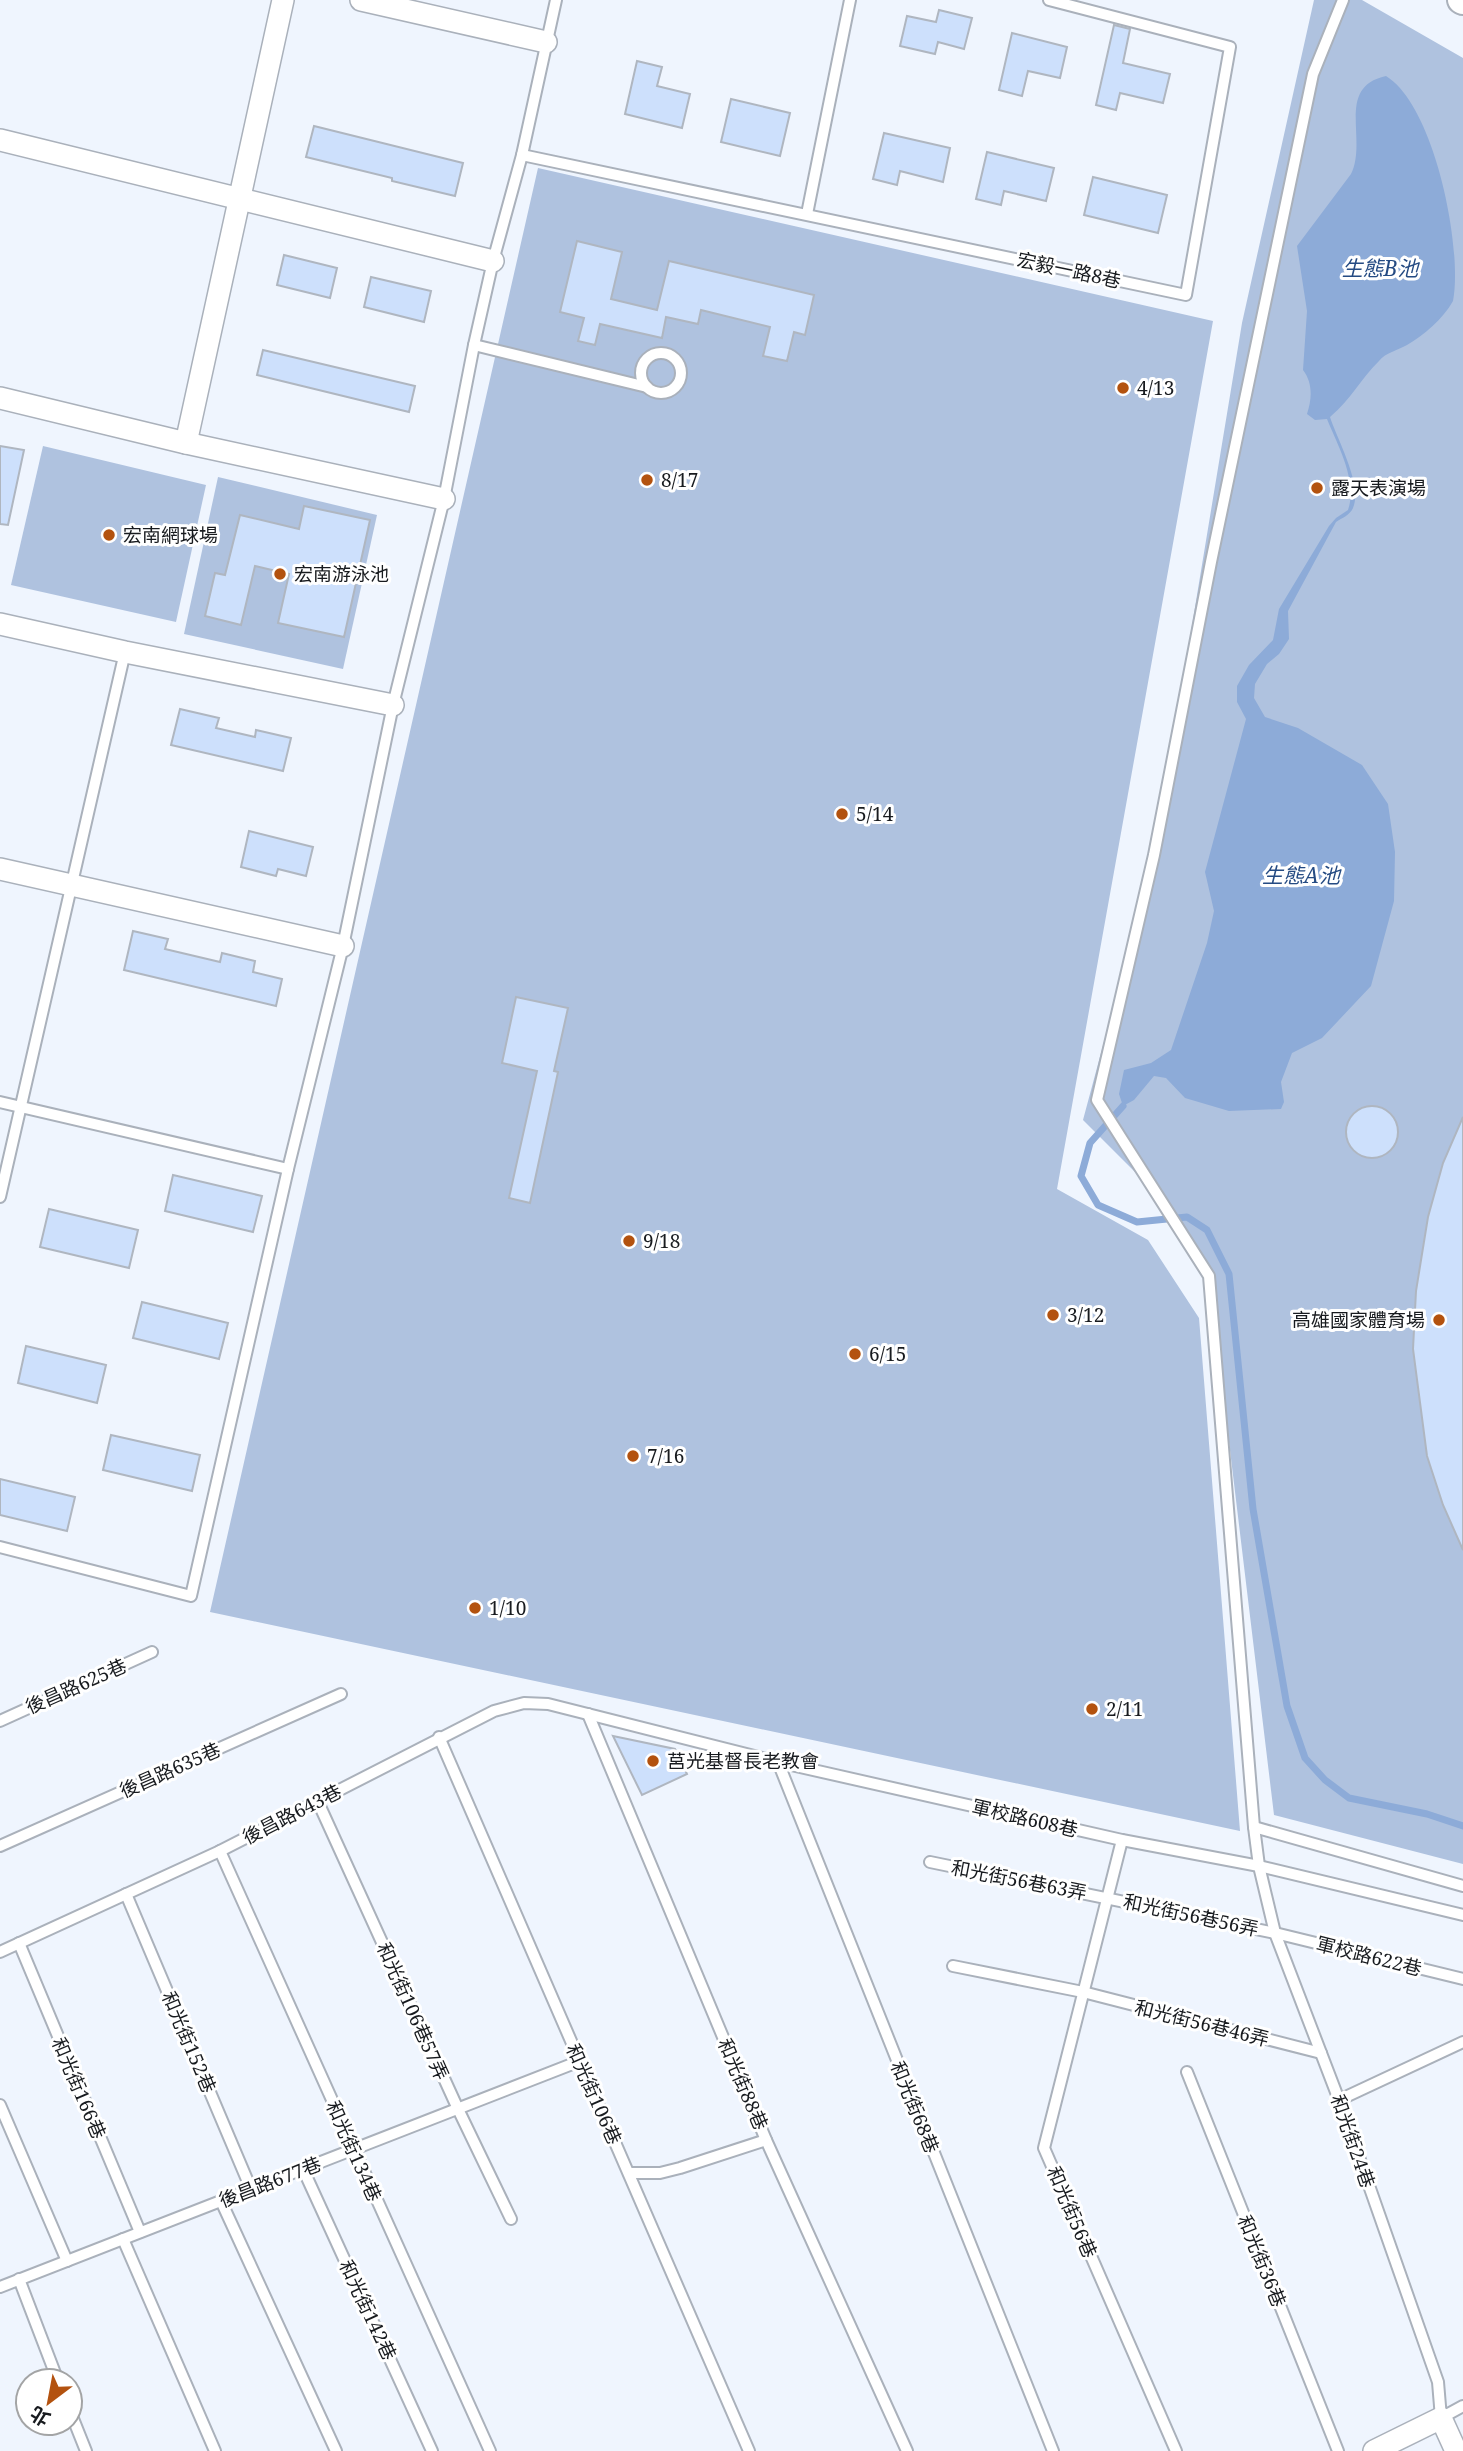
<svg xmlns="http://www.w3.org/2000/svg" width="1463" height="2451" font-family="'Noto Serif','Noto Sans TC',serif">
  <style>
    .green { fill: #afc2df }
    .water { fill: #8dabd8 }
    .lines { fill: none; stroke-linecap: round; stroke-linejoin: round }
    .stream { stroke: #8dabd8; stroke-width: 7 }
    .building { fill: #cde0fc; stroke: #afb6c0; stroke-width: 2 }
    .service-casing { stroke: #aab1bb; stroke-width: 14 }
    .minor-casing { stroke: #aab1bb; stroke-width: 24 }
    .tertiary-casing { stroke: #aab1bb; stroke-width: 30 }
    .service { stroke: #fff; stroke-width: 10 }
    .minor { stroke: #fff; stroke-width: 21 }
    .tertiary { stroke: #fff; stroke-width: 26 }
    .poi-dot { fill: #b3520f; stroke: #fff; stroke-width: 2.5 }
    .labels { text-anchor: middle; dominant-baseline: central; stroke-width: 6; stroke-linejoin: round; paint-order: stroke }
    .street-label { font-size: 19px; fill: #181b1f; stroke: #fff }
    .poi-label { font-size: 19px; fill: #181b1f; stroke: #fff; text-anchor: start }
    .water-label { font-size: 21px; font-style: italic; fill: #254b83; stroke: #fff }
  </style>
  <rect width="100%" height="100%" fill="#eff5fe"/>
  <!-- green -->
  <g class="green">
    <path d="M 1314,0 L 1362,0 L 1463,58 L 1463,1864 L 1274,1815 L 1209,1276 L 1149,1186 L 1083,1120 L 1154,855 L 1242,323 Z"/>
    <path d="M 538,168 L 1213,321 L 1057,1189 L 1148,1240 L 1199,1318 L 1240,1831 L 210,1612 Z"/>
    <path d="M 43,446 L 206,485 L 176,622 L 11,585 Z"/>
    <path d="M 218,477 L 377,515 L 343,669 L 184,634 Z"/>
  </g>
  <!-- water -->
  <path class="water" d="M 1386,76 C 1435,106 1463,249 1453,301 C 1443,319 1424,335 1407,345 C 1398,350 1385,353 1379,361 C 1360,380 1352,398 1330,417 C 1337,439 1363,485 1353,508 C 1350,515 1342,518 1336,522 L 1288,611 L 1289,639 L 1279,654 L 1267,664 L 1255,684 L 1254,698 L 1265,717 L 1298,728 L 1362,765 L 1388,804 L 1395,852 L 1394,901 L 1371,986 L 1322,1038 L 1292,1053 L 1281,1082 L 1284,1102 L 1281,1109 L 1229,1111 L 1185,1098 L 1166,1078 L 1154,1076 L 1134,1100 L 1123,1106 L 1119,1094 L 1124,1070 L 1151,1063 L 1171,1050 L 1207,943 L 1214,911 L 1205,872 L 1246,719 L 1237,702 L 1237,686 L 1249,665 L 1273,640 L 1279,609 L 1329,526 L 1336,518 L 1348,510 C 1358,481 1338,446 1327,419 L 1315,420 L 1307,414 C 1312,399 1313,383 1303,370 L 1307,311 L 1297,246 L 1351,174 C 1368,140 1335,87 1386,76 Z"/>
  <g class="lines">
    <!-- stream -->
    <path class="stream" d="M 1123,1106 L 1090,1143 L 1081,1176 L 1098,1205 L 1137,1222 L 1187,1217 L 1207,1230 L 1229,1274 L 1253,1509 L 1287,1706 L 1305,1758 L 1325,1780 L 1349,1798 L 1427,1814 L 1463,1826"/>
  </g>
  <!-- building -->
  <g class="building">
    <path d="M 939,10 L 972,18 L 964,49 L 938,42 L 935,54 L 900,46 L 907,16 L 936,22 Z"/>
    <path d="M 1114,25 L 1130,29 L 1123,63 L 1170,74 L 1163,103 L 1120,93 L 1116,110 L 1096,105 Z"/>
    <path d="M 1012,33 L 1067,47 L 1060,78 L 1028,71 L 1022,96 L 999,90 Z"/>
    <path d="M 637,61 L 662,67 L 657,86 L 690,94 L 682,128 L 625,114 Z"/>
    <path d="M 731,99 L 790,113 L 780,156 L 721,142 Z"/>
    <path d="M 314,126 L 463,163 L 455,196 L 392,181 L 392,178 L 306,157 Z"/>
    <path d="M 884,133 L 950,148 L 943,182 L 900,171 L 897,185 L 873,179 Z"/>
    <path d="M 987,152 L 1054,168 L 1046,201 L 1004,191 L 1001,205 L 976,199 Z"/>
    <path d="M 1093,177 L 1167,195 L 1158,233 L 1084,215 Z"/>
    <path d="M 577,241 L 622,252 L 611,299 L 657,310 L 669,261 L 814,295 L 805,335 L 794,332 L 787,361 L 763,356 L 770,327 L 701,310 L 698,324 L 666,317 L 662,338 L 600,324 L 595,345 L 578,341 L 584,318 L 560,312 Z"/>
    <path d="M 284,255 L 337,268 L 330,298 L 277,285 Z"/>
    <path d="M 371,277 L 431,291 L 424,322 L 364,307 Z"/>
    <path d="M 263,350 L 415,386 L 409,412 L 257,375 Z"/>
    <path d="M 0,446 L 24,450 L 8,525 L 0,524 Z"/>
    <path d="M 304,506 L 370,520 L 344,637 L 278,623 L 289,574 L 255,566 L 241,625 L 205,616 L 215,573 L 225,575 L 240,515 L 299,529 Z"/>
    <path d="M 180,709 L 219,718 L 216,728 L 255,737 L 256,730 L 291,738 L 283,771 L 171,745 Z"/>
    <path d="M 249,831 L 313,847 L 306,876 L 278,869 L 276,876 L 241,867 Z"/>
    <path d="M 133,931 L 168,939 L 165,949 L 220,962 L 222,953 L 255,961 L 253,972 L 282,979 L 276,1006 L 124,970 Z"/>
    <path d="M 516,997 L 568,1008 L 554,1071 L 558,1072 L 530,1203 L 509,1198 L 537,1071 L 502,1063 Z"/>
    <circle cx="1372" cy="1132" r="26"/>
    <path d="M 1463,1117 L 1463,1550 L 1443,1505 L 1427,1456 L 1413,1349 L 1416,1291 L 1428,1217 L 1443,1163 Z"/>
    <path d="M 173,1175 L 262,1196 L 253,1232 L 165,1211 Z"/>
    <path d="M 49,1209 L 138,1230 L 129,1268 L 40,1247 Z"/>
    <path d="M 142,1302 L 228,1323 L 219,1359 L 133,1338 Z"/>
    <path d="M 26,1346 L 106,1365 L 97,1403 L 18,1383 Z"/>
    <path d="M 111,1435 L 200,1455 L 192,1491 L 103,1470 Z"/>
    <path d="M 0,1479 L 75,1497 L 67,1531 L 0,1515 Z"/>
    <path d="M 613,1736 L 675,1749 L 687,1774 L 642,1795 Z"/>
  </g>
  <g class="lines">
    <defs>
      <g id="service">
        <path d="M 1343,0 L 1313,74 L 1211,562 L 1154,855 L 1097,1100 L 1209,1276 L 1254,1827 L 1259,1866 L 1275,1933 L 1339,2100 L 1438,2382 L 1441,2418 L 1463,2406"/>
        <path d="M 522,155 L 1186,295 L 1230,47 L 1049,0"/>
        <path d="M 807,214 L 850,0"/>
        <path d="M 474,345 L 647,387"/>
        <circle cx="661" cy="373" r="20"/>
        <path d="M 0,1102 L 288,1169"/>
        <path d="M 0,1197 L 125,652"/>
        <path d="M 0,1547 L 191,1596 L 288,1169 L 343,946 L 393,705 L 444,499 L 474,345 L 493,261 L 522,155 L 556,0"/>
        <path d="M 588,1714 L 766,2140 L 907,2451"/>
        <path d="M 0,1721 L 152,1652"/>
        <path d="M 439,1737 L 749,2451"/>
        <path d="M 778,1762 L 1053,2451"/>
        <path d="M 318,1802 L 458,2109 L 511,2219"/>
        <path d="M 1254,1827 L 1463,1886"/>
        <path d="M 1122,1840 L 1044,2148 L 1176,2451"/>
        <path d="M 0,1846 L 341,1694"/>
        <path d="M 220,1851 L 490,2451"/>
        <path d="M 930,1862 L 1275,1933 L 1463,1979"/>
        <path d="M 126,1894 L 251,2189"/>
        <path d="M 19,1943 L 140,2232"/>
        <path d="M 0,1952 L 220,1851 L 494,1711 L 524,1703 L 548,1704 L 778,1762 L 1122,1840 L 1259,1866 L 1463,1915"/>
        <path d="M 953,1966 L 1083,1992 L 1321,2053"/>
        <path d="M 1187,2072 L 1338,2451"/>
        <path d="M 1339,2100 L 1463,2042"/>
        <path d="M 0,2105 L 67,2261"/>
        <path d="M 303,2169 L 432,2451"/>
        <path d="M 629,2173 L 660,2173 L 680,2168 L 766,2140"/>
        <path d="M 221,2201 L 336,2451"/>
        <path d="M 123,2239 L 215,2451"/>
        <path d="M 19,2279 L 58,2381"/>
        <path d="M 0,2287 L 580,2061"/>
        <path d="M 70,2411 L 86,2451"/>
      </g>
      <g id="minor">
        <path d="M 361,0 L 546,42"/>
        <path d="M 0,140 L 493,261"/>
        <path d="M 0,398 L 186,443 L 444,499"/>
        <path d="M 186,443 L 283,0"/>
        <path d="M 0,624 L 125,652 L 393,705"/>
        <path d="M 0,869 L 343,946"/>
        <path d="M 1374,2451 L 1441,2418 L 1456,2451"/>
      </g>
      <path id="tertiary" d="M 1461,0 L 1463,1"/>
    </defs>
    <!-- service casing -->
    <use href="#service" class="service-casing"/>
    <!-- minor casing -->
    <use href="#minor" class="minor-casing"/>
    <!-- tertiary casing -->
    <use href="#tertiary" class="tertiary-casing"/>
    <!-- service -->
    <use href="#service" class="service"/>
    <!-- minor -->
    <use href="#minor" class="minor"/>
    <!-- tertiary -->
    <use href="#tertiary" class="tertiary"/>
  </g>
  <!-- markers -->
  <g class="poi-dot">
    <circle cx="1123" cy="388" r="7"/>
    <circle cx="647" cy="480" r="7"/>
    <circle cx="1317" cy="488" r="7"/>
    <circle cx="109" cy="535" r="7"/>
    <circle cx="280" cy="574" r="7"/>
    <circle cx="842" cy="814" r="7"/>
    <circle cx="629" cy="1241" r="7"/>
    <circle cx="1053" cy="1315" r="7"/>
    <circle cx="1439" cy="1320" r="7"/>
    <circle cx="855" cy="1354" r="7"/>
    <circle cx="633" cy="1456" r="7"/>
    <circle cx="475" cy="1608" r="7"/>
    <circle cx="1092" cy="1709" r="7"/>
    <circle cx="653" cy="1761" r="7"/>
  </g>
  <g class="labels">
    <!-- street labels -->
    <g class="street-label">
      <text transform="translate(1069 270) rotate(12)">宏毅一路8巷</text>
      <text transform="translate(76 1686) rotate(-24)">後昌路625巷</text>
      <text transform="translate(170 1770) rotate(-24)">後昌路635巷</text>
      <text transform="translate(292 1814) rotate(-27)">後昌路643巷</text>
      <text transform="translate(1025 1818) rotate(13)">軍校路608巷</text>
      <text transform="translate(1019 1880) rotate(11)">和光街56巷63弄</text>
      <text transform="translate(1191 1915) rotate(12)">和光街56巷56弄</text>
      <text transform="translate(1369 1956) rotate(14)">軍校路622巷</text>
      <text transform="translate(413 2011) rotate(66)">和光街106巷57弄</text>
      <text transform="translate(1202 2023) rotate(14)">和光街56巷46弄</text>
      <text transform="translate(189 2042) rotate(67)">和光街152巷</text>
      <text transform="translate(743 2084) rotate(67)">和光街88巷</text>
      <text transform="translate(79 2088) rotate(67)">和光街166巷</text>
      <text transform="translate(594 2094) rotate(66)">和光街106巷</text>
      <text transform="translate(915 2107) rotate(68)">和光街68巷</text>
      <text transform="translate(1353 2141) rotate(71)">和光街24巷</text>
      <text transform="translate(354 2151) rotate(66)">和光街134巷</text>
      <text transform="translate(270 2182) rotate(-21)">後昌路677巷</text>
      <text transform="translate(1072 2212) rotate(67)">和光街56巷</text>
      <text transform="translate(1262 2261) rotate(68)">和光街36巷</text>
      <text transform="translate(368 2310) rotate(65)">和光街142巷</text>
    </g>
    <!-- poi labels -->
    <g class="poi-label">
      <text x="1137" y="388">4/13</text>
      <text x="661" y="480">8/17</text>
      <text x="1331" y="488">露天表演場</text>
      <text x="123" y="535">宏南網球場</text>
      <text x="294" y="574">宏南游泳池</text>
      <text x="856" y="814">5/14</text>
      <text x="643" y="1241">9/18</text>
      <text x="1067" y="1315">3/12</text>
      <text x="1425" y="1320" text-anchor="end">高雄國家體育場</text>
      <text x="869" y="1354">6/15</text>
      <text x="647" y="1456">7/16</text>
      <text x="489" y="1608">1/10</text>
      <text x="1106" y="1709">2/11</text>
      <text x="667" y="1761">莒光基督長老教會</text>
    </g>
    <!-- water labels -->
    <g class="water-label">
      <text x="1380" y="268">生態B池</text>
      <text x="1301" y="875">生態A池</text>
    </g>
  </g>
  <!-- north arrow -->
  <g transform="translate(49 2402) rotate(212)"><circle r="33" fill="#ffffff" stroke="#a3a4a5" stroke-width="2"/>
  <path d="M0-5L12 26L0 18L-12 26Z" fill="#b3520f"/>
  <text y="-10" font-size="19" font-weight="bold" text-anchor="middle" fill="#181b1f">北</text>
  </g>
</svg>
